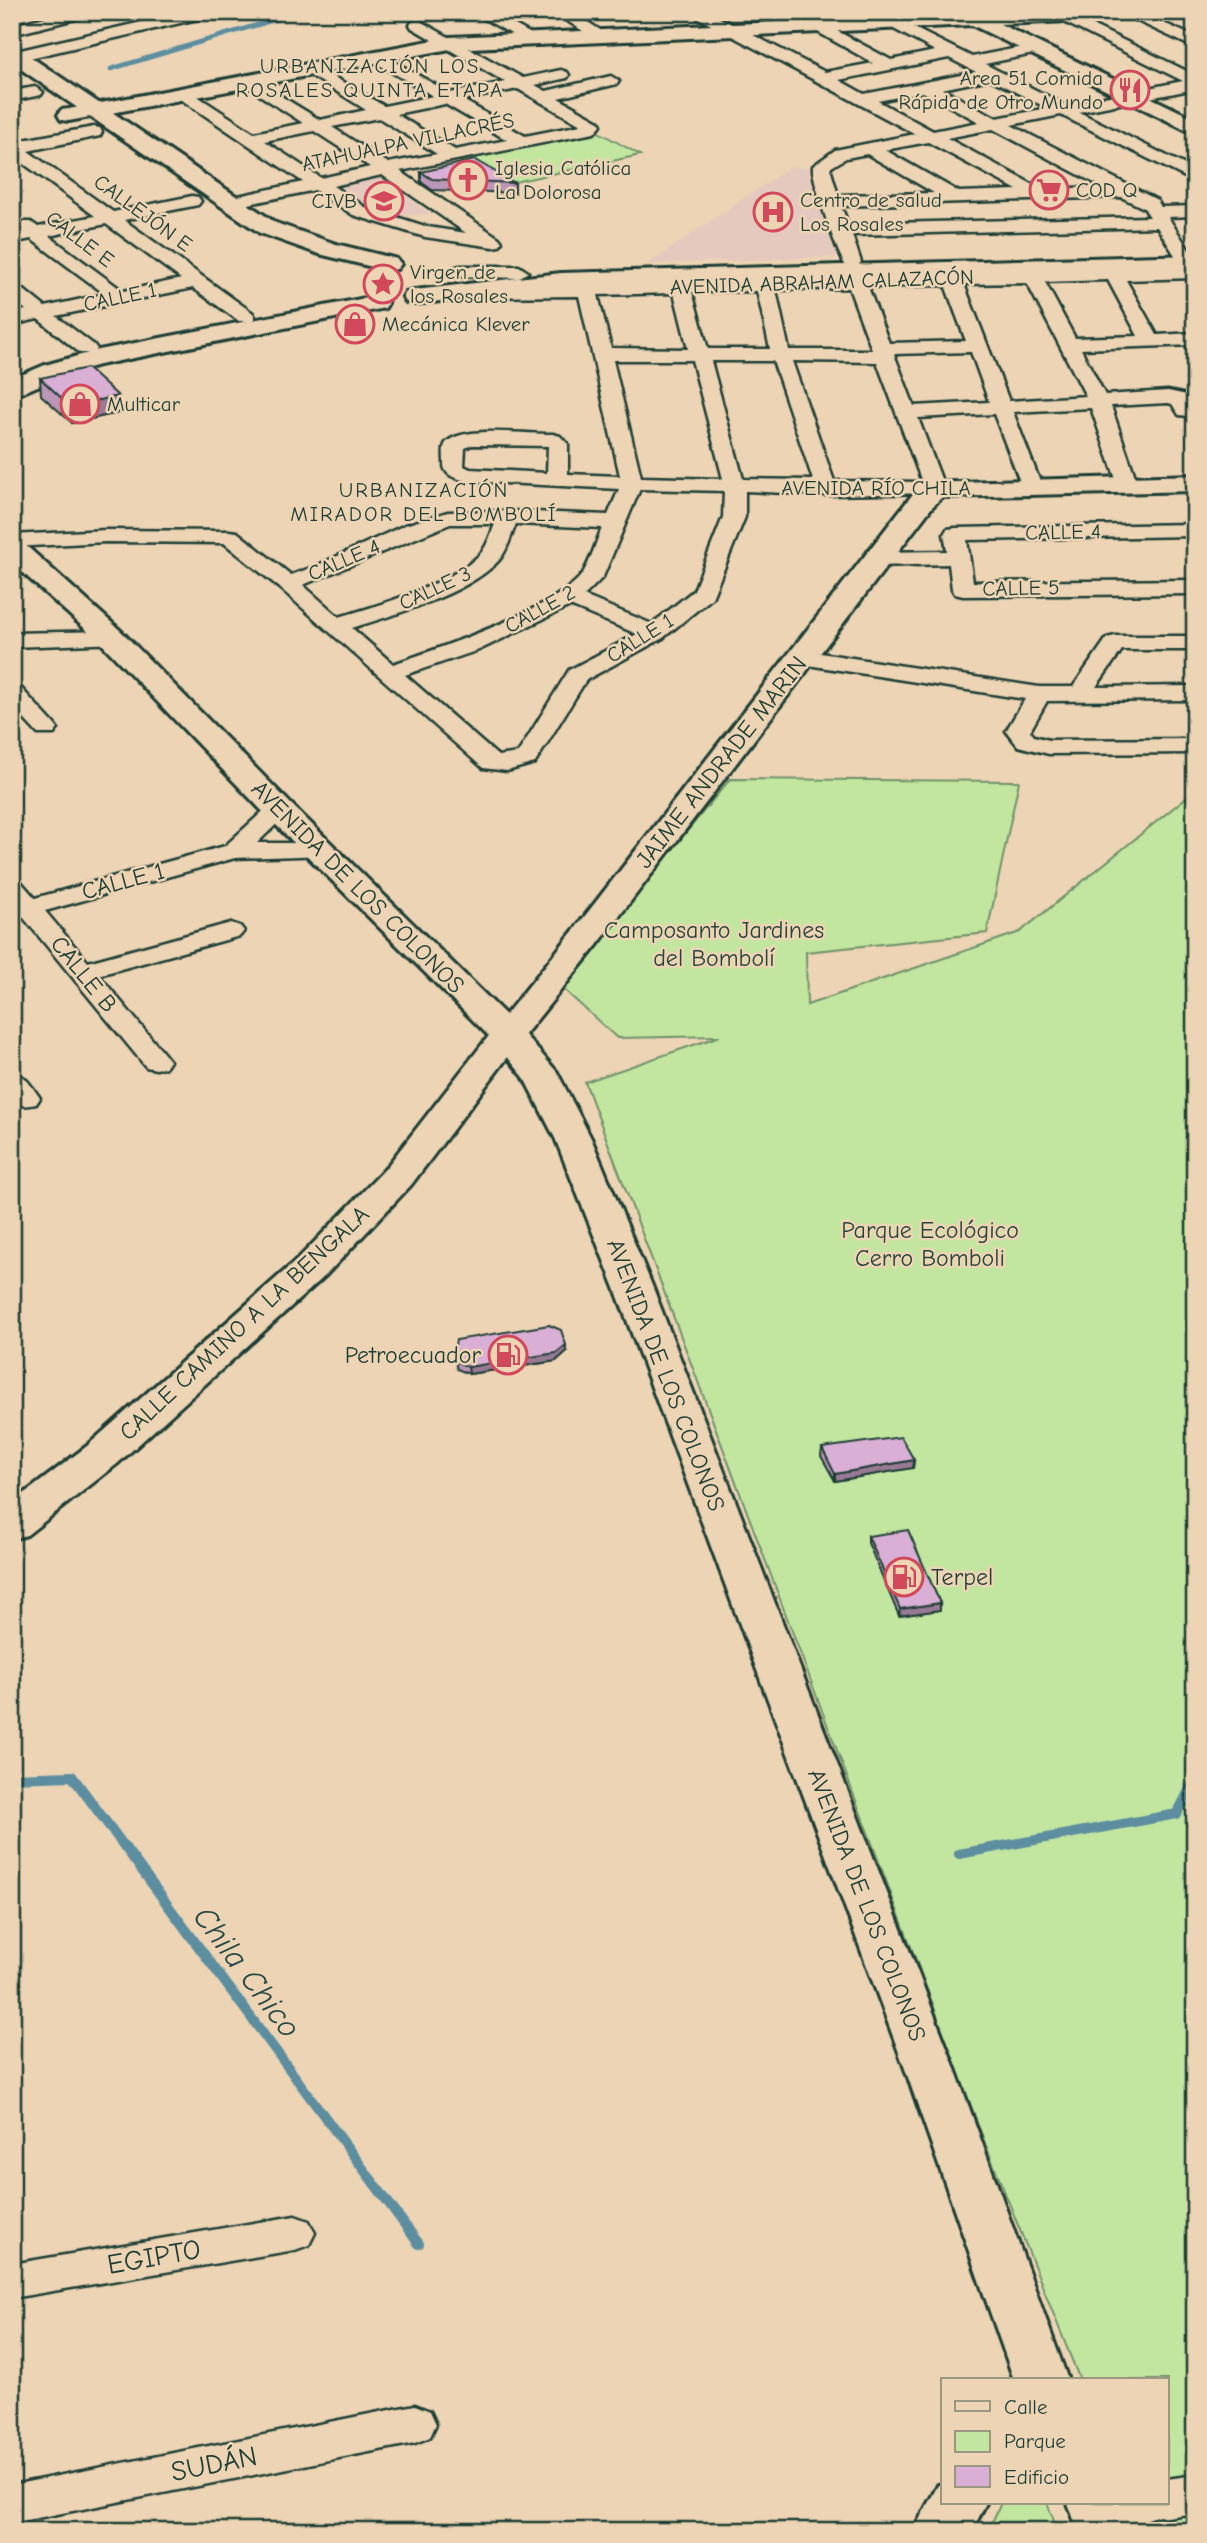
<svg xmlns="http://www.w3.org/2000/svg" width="1207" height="2543" font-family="'Comic Neue',sans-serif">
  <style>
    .built { fill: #e6c9be }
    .green { fill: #c2e6a0; stroke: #70926a; stroke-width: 2 }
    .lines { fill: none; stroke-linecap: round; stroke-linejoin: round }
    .stream-far1 { stroke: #5d8e9f; stroke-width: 4.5 }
    .stream { stroke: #5d8e9f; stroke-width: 10 }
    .minor-casing { stroke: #1f3d34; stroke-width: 5 }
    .tertiary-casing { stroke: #1f3d34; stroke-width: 6 }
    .secondary-casing { stroke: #1f3d34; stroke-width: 6 }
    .trunk-casing { stroke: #1f3d34; stroke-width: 6 }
    .minor { fill: #ecd4b4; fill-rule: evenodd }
    .tertiary { fill: #ecd4b4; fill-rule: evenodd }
    .secondary { fill: #ecd4b4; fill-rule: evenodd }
    .trunk { fill: #ecd4b4; fill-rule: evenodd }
    .wall { fill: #bb96b7; stroke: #1f3d34; stroke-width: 2 }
    .shaded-wall { fill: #987a95; stroke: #1f3d34; stroke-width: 2 }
    .building { fill: #d9afd5; stroke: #1f3d34; stroke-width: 2 }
    .labels { text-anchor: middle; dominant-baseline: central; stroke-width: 5; stroke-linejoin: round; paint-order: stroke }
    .far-neighbourhood-label { font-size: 21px; letter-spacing: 2px; fill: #1f3d34; stroke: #ecd4b4 }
    .far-poi-label { font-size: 21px; fill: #1f3d34; stroke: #ecd4b4; text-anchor: start }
    .far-street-label { font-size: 21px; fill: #1f3d34; stroke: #ecd4b4 }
    .street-label { font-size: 24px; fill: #1f3d34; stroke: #ecd4b4 }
    .park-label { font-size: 24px; fill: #274539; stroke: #ecd4b4 }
    .poi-label { font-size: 24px; fill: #1f3d34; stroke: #ecd4b4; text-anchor: end }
    .near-street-label { font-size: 28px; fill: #1f3d34; stroke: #ecd4b4 }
    .near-water-label { font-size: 32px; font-style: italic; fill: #294a46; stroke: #ecd4b4 }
  </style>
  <rect width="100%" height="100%" fill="#ecd4b4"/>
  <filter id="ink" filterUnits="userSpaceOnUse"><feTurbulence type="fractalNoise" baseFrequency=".0143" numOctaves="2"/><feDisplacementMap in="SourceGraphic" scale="14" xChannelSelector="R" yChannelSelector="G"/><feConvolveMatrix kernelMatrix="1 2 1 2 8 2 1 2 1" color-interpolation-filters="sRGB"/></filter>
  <g filter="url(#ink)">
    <!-- built -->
    <g class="built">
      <path d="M 790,167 L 809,168 L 837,257 L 648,264 Z"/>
      <path d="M 379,175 L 430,214 L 389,217 L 329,188 Z"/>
    </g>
    <!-- green -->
    <g class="green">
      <path d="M 595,130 L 640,155 L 501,185 L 457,159 Z"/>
      <path d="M 730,779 L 1019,781 L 987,933 L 806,952 L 807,1005 L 1020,932 L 1188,796 L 1195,796 L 1195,2531 L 1140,2531 L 1129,2503 L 1167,2503 L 1167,2380 L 1080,2380 L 985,2143 L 585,1082 L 720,1036 L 617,1038 L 560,986 Z"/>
      <path d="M 1001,2503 L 1047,2503 L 1058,2531 L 988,2531 Z"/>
    </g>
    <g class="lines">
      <!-- stream-far1 -->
      <path class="stream-far1" d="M 111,69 L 300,12"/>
      <!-- stream -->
      <g class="stream">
        <path d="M 12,1778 L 72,1776 L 419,2244"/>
        <path d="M 959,1854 L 1177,1814 L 1195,1779"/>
      </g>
      <defs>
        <g id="minor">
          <path d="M 66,12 L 94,12 L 91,15 L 12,35 L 12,25 Z"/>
          <path d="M 185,12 L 214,12 L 206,17 L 17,61 L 12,60 L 12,52 Z"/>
          <path d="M 472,12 L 492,12 L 538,38 L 536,41 L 524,41 Z"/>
          <path d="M 553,12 L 572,12 L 608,35 L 606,38 L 594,38 Z"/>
          <path d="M 708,12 L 825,72 L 873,63 L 782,12 L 802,12 L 891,60 L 935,51 L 862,12 L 882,12 L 972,57 L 1037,44 L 1043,46 L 1045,49 L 1043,52 L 985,64 L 1065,105 L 1183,81 L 1044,12 L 1065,12 L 1195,75 L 1195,89 L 1079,112 L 1195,170 L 1195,182 L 1061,115 L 1011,125 L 1157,200 L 1161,207 L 1195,206 L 1195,216 L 1168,217 L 1191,253 L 1188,257 L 1176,257 L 1157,227 L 852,235 L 861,262 L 858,266 L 846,266 C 837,253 811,179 813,166 L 835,150 L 915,134 L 689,13 ZM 949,58 L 976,72 L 864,94 L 839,80 ZM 990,79 L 1047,108 L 997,118 L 942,89 ZM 923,92 L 979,122 L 933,131 L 878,101 ZM 993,129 L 1102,187 L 1041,189 L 947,138 ZM 928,142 L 1017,190 L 959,192 L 885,150 ZM 867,154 L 934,193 L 838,195 L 830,168 L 846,158 ZM 1121,197 L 1144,208 L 1150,217 L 848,224 L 841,206 Z"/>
          <path d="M 1139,12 L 1195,37 L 1195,48 L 1120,13 Z"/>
          <path d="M 418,20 L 523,78 L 561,70 L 567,72 L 569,75 L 567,78 L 535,85 L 546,91 L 611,76 L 619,81 L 617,84 L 558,98 L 599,121 L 601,125 L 594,133 L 400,171 L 499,238 L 502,242 L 499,246 L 493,247 L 425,237 L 353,215 L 315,190 L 230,208 L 224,207 L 221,203 L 224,199 L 303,182 L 176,96 L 174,93 L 176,90 L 188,90 L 254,133 L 303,123 L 241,83 L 239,80 L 241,77 L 247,75 L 320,120 L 366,110 L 304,71 L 302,68 L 310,63 L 384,106 L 433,96 L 369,59 L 367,56 L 375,51 L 450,93 L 505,82 L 412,28 L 410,25 L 412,22 ZM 518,89 L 581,125 L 525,136 L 463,100 ZM 445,104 L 507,140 L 455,150 L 396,114 ZM 379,118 L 437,154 L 388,163 L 332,127 ZM 314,131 L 370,167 L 321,178 L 265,141 ZM 382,175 L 466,233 L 428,227 L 365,207 L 333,186 Z"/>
          <path d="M 35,87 L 43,92 L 41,95 L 12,101 L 12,91 Z"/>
          <path d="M 94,127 L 100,128 L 102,132 L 100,136 L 28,151 L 113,212 L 192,196 L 198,197 L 201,201 L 198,205 L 124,220 L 253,313 L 255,317 L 253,321 L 239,321 L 193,288 L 56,316 L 94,345 L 97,349 L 94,353 L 80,353 L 38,319 L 12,325 L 12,313 L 26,310 L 12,299 L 12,284 L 19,286 L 45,307 L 105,294 L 31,239 L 12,243 L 12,233 L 20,231 L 16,226 L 19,222 L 31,222 L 38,227 L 95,216 L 12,155 L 12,142 ZM 106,224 L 181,279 L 123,291 L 49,236 Z"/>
          <path d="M 460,266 L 519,266 L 528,272 L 519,278 L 453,276 L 451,272 L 453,268 Z"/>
          <path d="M 1195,266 L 1195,278 L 1126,280 L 1157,335 L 1195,333 L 1195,345 L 1081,349 L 1105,395 L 1168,391 L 1187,395 L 1195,405 L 1195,417 L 1179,415 L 1172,404 L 1168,403 L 1111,406 L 1138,485 L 1135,489 L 1121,489 L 1118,485 L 1091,408 L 1013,412 L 1042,487 L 1039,491 L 1025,491 L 1022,487 L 994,414 L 918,418 L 945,489 L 942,493 L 826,495 L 745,491 L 745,517 L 712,598 L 663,638 L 586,680 L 535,763 L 507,771 L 483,768 L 280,588 L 224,543 L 106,542 L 12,547 L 12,535 L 106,530 L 229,531 L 237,532 L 291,575 L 316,566 L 405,525 L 448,512 L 508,511 L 608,515 L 619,489 L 466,481 C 454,478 443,475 444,462 C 444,455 442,445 448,441 C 467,426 528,434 553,434 L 560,436 L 568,444 L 568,474 L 620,476 L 579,296 L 478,297 L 476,293 L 478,289 L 485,287 L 674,282 L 681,279 L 688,281 ZM 1108,280 L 1138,336 L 1075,338 L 1045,282 ZM 1027,283 L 1086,396 L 1009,401 L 964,284 ZM 945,285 L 966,341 L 889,343 L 868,287 ZM 849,288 L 872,350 L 789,350 L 776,290 ZM 757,291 L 770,349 L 708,349 L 692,292 ZM 674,293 L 688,349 L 611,348 L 598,295 ZM 971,352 L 989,402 L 914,406 L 894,354 ZM 613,360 L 692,360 L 723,479 L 641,477 ZM 711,361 L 773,361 L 813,480 L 743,479 ZM 792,361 L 877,362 L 922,482 L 834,481 ZM 472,445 L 548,446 L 547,473 L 470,469 L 464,466 L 465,448 ZM 640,489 L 724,491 L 723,517 L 694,590 L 652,624 L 584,596 L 603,577 ZM 450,524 L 495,524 C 491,533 488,545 481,553 C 455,583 378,606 339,617 L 303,585 ZM 516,524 L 602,528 C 596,542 591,560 583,573 C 561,607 434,650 393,664 L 352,628 C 396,614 469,594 500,559 C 508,549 511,535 516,524 ZM 570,606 L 637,634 L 569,670 L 518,753 L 498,756 L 405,675 L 479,650 Z"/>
          <path d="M 1195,524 L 1195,536 L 967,540 L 973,582 L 1195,580 L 1195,594 L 963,596 L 955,594 L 952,589 L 949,564 L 877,566 L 869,564 L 866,559 L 869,554 L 877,552 L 947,551 L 944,534 L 947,529 L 955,528 Z"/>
          <path d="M 112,631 L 120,633 L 123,638 L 120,643 L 12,647 L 12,633 Z"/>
          <path d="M 1115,636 L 1195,636 L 1195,650 L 1122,650 L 1096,687 L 1195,686 L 1195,700 L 1047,701 L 1030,731 L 1034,736 L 1049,740 L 1195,739 L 1195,753 L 1049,754 L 1018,746 L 1006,731 L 1025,699 L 801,664 L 793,662 L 790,657 L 793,652 L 801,650 L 1039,687 L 1073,687 L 1107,638 Z"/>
          <path d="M 12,685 L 20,687 L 54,724 L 58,729 L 54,734 L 38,734 L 12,706 Z"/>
          <path d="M 279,803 L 288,805 L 291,810 L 257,843 L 320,843 L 329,845 L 332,850 L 329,855 L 235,858 L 45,911 L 88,962 L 231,923 L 240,926 L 244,931 L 240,936 L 99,975 L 170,1061 L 166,1067 L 156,1069 L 146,1067 L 23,917 L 12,920 L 12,879 L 21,882 L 35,898 L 225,846 L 270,805 Z"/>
          <path d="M 12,1072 C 26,1075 32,1087 40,1098 L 36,1104 C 7,1111 12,1092 12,1072 Z"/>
          <path d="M 295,2216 L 309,2221 L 315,2233 L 309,2245 L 295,2250 L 12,2298 L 12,2264 Z"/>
          <path d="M 415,2405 L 430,2411 L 436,2424 L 430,2437 L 415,2443 L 12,2523 L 12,2485 Z"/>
          <path d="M 1195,2475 L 1195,2513 L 1167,2517 L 1159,2515 L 1114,2531 L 1087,2529 L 1080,2515 L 1086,2503 L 1167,2503 L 1167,2479 Z"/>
        </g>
        <g id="tertiary">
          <path d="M 997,12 L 1146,12 L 1136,18 L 1000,24 L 1195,119 L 1195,134 L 972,25 L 450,49 L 69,121 L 61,120 L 58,115 L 61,110 L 69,109 L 450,37 Z"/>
          <path d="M 1195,475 L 1195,491 L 942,497 L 932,507 L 598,944 L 519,1042 L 507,1046 L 495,1042 L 489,1035 L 495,1028 L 574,930 L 912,495 L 925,483 Z"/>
          <path d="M 943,2484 L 943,2503 L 986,2503 L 972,2531 L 913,2531 L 938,2485 Z"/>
        </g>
        <g id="secondary">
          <path d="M 12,47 L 19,49 L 276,223 L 336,244 L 397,259 L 401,264 L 397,269 L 389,271 L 319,254 L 260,233 L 12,63 Z"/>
          <path d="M 1195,255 L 1195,269 L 561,287 L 415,304 L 406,302 L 403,297 L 406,292 L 415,290 L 561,273 Z"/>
          <path d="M 376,296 L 385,298 L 388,303 L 385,308 L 99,365 L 63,375 L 12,397 L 12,379 L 45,365 L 99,350 Z"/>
          <path d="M 507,1024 L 519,1028 L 525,1035 L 519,1042 L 411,1185 L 326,1275 L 117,1464 L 27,1535 L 12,1539 L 12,1503 L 87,1446 L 298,1259 L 385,1169 L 495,1028 Z"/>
        </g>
        <g id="trunk">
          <path d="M 12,540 L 22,542 L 122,632 L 290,803 L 519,1028 L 557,1072 L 591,1138 L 653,1288 L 954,2066 L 1068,2380 L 1014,2380 L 904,2066 L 615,1288 L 555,1138 L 523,1076 L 495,1042 L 268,817 L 102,644 L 12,563 Z"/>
          <path d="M 1068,2503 L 1124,2503 L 1135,2531 L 1078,2531 Z"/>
        </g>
      </defs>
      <!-- minor casing -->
      <use href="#minor" class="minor-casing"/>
      <!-- tertiary casing -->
      <use href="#tertiary" class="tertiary-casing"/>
      <!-- secondary casing -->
      <use href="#secondary" class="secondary-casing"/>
      <!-- trunk casing -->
      <use href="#trunk" class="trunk-casing"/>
      <!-- minor -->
      <use href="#minor" class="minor"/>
      <!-- tertiary -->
      <use href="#tertiary" class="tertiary"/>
      <!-- secondary -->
      <use href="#secondary" class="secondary"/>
      <!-- trunk -->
      <use href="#trunk" class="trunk"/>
    </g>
    <!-- wall -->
    <g class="wall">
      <path d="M 421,172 L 515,183 L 515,193 L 432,190 L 421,182 Z"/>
      <path d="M 40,378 L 119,413 L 72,423 L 41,395 Z"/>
      <path d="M 454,1351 L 566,1352 L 556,1361 L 469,1374 L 457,1369 L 454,1359 Z"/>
      <path d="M 822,1448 L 914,1460 L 913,1468 L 835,1481 L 821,1456 Z"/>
      <path d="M 868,1536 L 940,1603 L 940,1610 L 899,1616 L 868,1543 Z"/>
    </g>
    <!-- shaded-wall -->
    <g class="shaded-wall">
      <path d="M 118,396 L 119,413 L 72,423 L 70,406 Z"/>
      <path d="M 566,1345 L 566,1352 L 556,1361 L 469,1374 L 468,1367 Z"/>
      <path d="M 914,1460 L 913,1468 L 835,1481 L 835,1474 Z"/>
      <path d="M 940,1603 L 940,1610 L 899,1616 L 900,1609 Z"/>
    </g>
    <!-- building -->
    <g class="building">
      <path d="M 475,160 L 515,183 L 432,179 L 421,172 Z"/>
      <path d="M 87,368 L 118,396 L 70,406 L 40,378 Z"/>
      <path d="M 549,1325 L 561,1330 L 566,1345 L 556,1353 L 468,1367 L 457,1362 L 454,1351 L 456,1340 Z"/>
      <path d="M 901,1437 L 914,1460 L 835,1474 L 822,1448 Z"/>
      <path d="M 908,1530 L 940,1603 L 900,1609 L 868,1536 Z"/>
    </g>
  </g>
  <!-- icons -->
  <defs>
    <symbol id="restaurant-ring" viewBox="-11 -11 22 22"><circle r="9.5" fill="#ecd4b4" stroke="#d1495b" stroke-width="1.5"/><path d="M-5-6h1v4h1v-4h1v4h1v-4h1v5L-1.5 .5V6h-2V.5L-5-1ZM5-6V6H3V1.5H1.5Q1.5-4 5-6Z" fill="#d1495b"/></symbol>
    <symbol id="church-ring" viewBox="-11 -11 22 22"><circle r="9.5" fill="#ecd4b4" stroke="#d1495b" stroke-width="1.5"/><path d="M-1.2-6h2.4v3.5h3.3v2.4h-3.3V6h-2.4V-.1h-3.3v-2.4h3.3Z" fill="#d1495b"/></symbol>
    <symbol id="supermarket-ring" viewBox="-11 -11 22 22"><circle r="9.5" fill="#ecd4b4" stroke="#d1495b" stroke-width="1.5"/><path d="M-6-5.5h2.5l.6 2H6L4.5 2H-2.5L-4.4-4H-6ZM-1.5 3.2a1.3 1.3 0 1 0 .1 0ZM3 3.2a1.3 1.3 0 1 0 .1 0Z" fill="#d1495b"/></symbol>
    <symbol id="school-ring" viewBox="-11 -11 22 22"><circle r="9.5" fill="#ecd4b4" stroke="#d1495b" stroke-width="1.5"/><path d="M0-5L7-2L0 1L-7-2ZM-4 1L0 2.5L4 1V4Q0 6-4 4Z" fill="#d1495b"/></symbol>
    <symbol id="hospital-ring" viewBox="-11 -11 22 22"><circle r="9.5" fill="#ecd4b4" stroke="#d1495b" stroke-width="1.5"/><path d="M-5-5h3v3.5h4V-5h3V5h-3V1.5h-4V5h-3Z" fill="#d1495b"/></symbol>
    <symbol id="sight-ring" viewBox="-11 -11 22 22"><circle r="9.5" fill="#ecd4b4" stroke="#d1495b" stroke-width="1.5"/><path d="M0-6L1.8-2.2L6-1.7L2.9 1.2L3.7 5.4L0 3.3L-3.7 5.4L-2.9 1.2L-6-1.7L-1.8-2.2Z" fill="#d1495b"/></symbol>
    <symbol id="shop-ring" viewBox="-11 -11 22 22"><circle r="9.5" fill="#ecd4b4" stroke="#d1495b" stroke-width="1.5"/><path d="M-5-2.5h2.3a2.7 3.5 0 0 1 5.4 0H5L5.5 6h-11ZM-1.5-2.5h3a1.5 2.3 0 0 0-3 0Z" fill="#d1495b"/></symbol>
    <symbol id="fuel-ring" viewBox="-11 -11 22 22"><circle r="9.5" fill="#ecd4b4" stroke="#d1495b" stroke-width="1.5"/><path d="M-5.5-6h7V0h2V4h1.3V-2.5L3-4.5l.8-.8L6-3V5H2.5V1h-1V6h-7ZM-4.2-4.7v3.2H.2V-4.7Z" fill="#d1495b"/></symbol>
  </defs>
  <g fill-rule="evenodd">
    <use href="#restaurant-ring" x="1108" y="68" width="44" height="44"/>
    <use href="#church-ring" x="446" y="158" width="44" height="44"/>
    <use href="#supermarket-ring" x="1027" y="168" width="44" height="44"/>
    <use href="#school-ring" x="362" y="179" width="44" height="44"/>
    <use href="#hospital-ring" x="751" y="190" width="44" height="44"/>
    <use href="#sight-ring" x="361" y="262" width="44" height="44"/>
    <use href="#shop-ring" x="333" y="302" width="44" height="44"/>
    <use href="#shop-ring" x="58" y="382" width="44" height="44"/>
    <use href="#fuel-ring" x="486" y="1333" width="44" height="44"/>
    <use href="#fuel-ring" x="882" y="1555" width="44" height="44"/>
  </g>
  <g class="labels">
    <!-- far-neighbourhood labels -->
    <g class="far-neighbourhood-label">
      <text x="370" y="66">URBANIZACIÓN LOS<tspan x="370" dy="24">ROSALES QUINTA ETAPA</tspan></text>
      <text x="424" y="490">URBANIZACIÓN<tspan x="424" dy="24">MIRADOR DEL BOMBOLÍ</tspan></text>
    </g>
    <!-- far-poi labels -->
    <g class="far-poi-label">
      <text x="1103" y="78" text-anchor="end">Area 51 Comida<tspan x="1103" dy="24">Rápida de Otro Mundo</tspan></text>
      <text x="495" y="168">Iglesia Católica<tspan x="495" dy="24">La Dolorosa</tspan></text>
      <text x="1076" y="190">COD Q</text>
      <text x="800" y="200">Centro de salud<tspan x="800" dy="24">Los Rosales</tspan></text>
      <text x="357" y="201" text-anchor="end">CIVB</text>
      <text x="410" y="272">Virgen de<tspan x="410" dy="24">los Rosales</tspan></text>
      <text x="382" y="324">Mecánica Klever</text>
      <text x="107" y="404">Multicar</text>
    </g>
    <!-- far-street labels -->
    <g class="far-street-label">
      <text transform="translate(408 142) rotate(-12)">ATAHUALPA VILLACRÉS</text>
      <text transform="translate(143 213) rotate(36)">CALLEJÓN E</text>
      <text transform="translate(80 239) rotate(37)">CALLE E</text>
      <text transform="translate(822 282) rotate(-2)">AVENIDA ABRAHAM CALAZACÓN</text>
      <text transform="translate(120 297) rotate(-12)">CALLE 1</text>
      <text x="876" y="488">AVENIDA RÍO CHILA</text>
      <text transform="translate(1063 532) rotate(-1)">CALLE 4</text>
      <text transform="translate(344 560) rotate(-23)">CALLE 4</text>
      <text transform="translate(435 588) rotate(-25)">CALLE 3</text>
      <text transform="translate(1021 588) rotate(-1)">CALLE 5</text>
      <text transform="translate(540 609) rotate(-29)">CALLE 2</text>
      <text transform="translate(640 638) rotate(-32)">CALLE 1</text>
    </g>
    <!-- street labels -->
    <g class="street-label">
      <text transform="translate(721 762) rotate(-52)">JAIME ANDRADE MARIN</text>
      <text transform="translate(123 881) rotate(-15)">CALLE 1</text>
      <text transform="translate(358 887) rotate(45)">AVENIDA DE LOS COLONOS</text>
      <text transform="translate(84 974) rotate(51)">CALLE B</text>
      <text transform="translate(244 1323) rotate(-43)">CALLE CAMINO A LA BENGALA</text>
      <text transform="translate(666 1375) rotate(69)">AVENIDA DE LOS COLONOS</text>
      <text transform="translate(867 1905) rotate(69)">AVENIDA DE LOS COLONOS</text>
    </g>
    <!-- park labels -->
    <g class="park-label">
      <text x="714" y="930">Camposanto Jardines<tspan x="714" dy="28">del Bombolí</tspan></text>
      <text x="930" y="1230">Parque Ecológico<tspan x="930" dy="28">Cerro Bomboli</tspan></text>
    </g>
    <!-- poi labels -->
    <g class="poi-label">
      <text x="481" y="1355">Petroecuador</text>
      <text x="931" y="1577" text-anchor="start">Terpel</text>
    </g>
    <!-- near-street labels -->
    <g class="near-street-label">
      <text transform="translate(154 2257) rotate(-10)">EGIPTO</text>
      <text transform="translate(214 2464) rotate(-11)">SUDÁN</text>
    </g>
    <!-- near-water labels -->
    <g class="near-water-label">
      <text transform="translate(247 1972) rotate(53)">Chila Chico</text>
    </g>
  </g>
  <!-- margin -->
  <rect width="1207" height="2543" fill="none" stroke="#ecd4b4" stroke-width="42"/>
  <rect x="21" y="21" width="1165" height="2501" fill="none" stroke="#1f3d34" stroke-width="2.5" filter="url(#ink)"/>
  <!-- legend -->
  <rect x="941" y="2378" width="228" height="126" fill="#ecd4b4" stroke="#9a9881" stroke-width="2"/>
  <rect x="955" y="2401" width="35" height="10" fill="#ecd4b4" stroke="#9a9881" stroke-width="2"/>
  <text x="1004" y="2414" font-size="21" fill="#1f3d34">Calle</text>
  <rect x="955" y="2431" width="35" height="21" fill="#c2e6a0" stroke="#9a9881" stroke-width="2"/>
  <text x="1004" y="2448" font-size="21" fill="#1f3d34">Parque</text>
  <rect x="955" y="2466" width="35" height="21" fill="#d9afd5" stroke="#9a9881" stroke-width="2"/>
  <text x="1004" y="2484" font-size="21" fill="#1f3d34">Edificio</text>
</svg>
